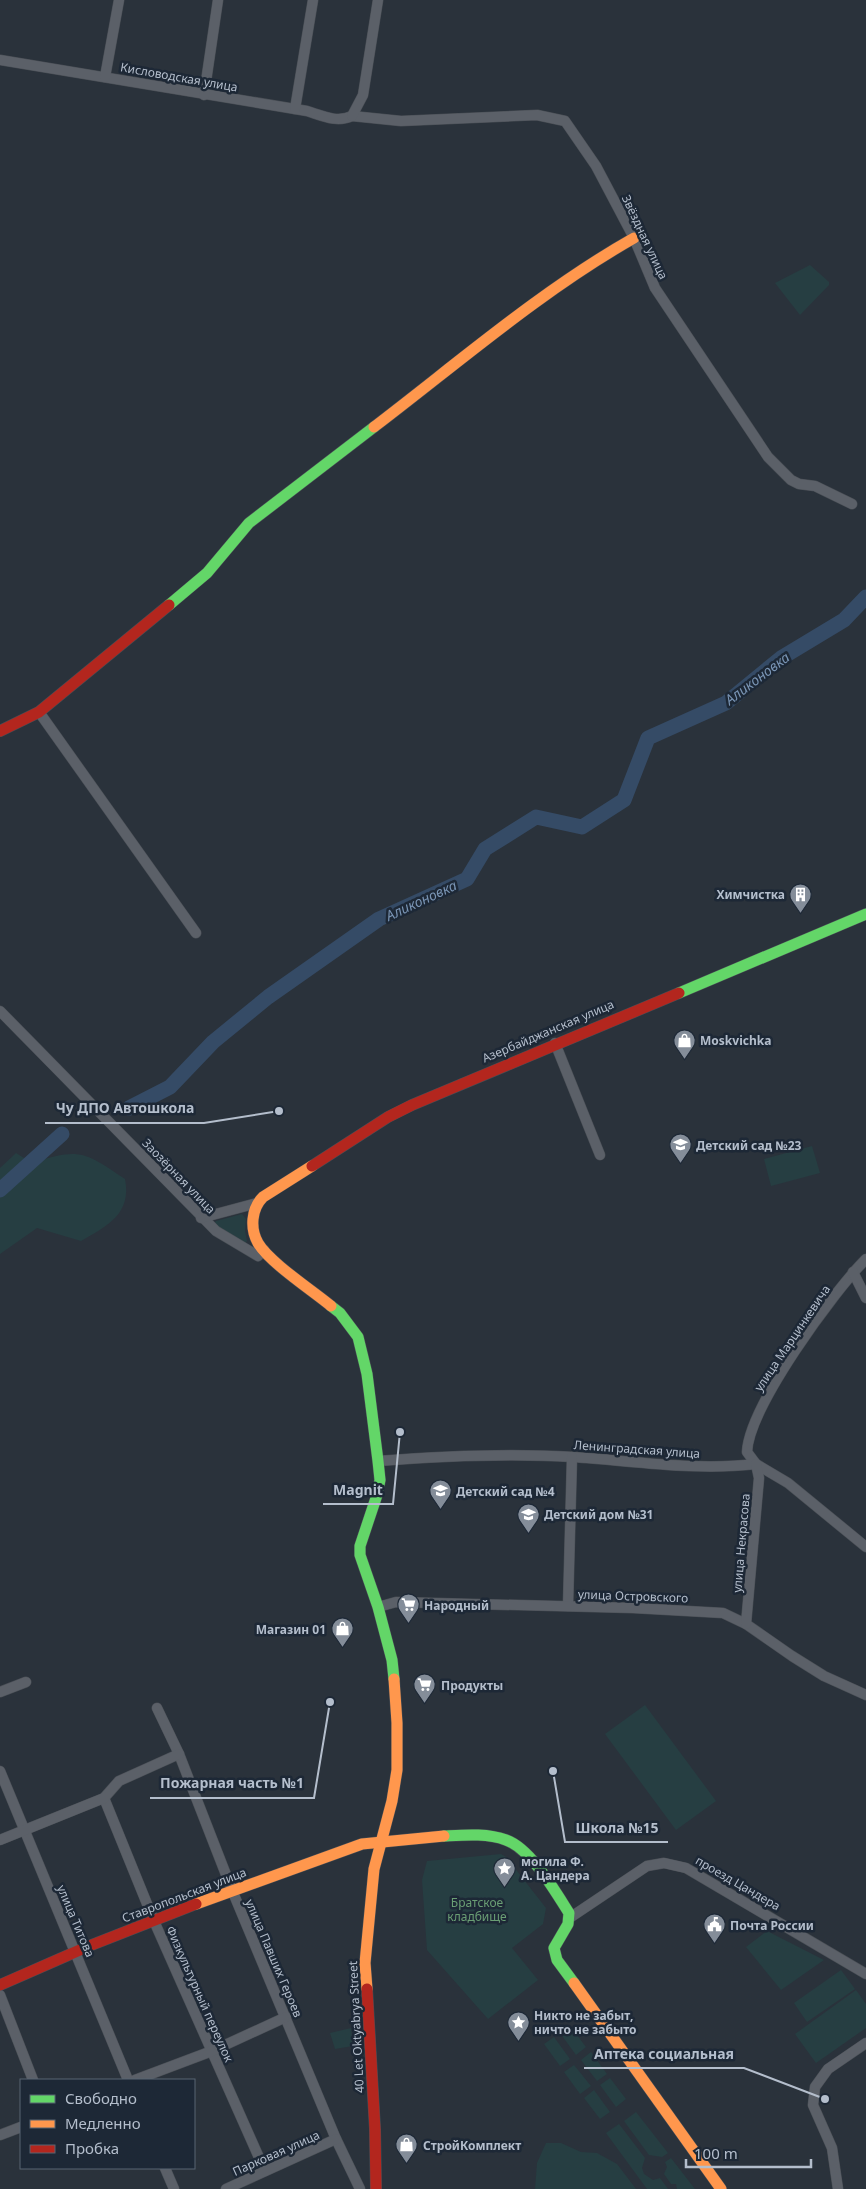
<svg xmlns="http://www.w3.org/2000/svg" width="866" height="2189" font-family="'Noto Sans',sans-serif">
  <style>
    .green { fill: #263e42 }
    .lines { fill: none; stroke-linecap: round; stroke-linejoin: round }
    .river { stroke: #354b66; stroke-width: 15 }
    .street-casing { stroke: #494e55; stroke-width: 11 }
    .fast-casing { stroke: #494e55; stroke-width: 12 }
    .slow-casing { stroke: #494e55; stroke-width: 12 }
    .jam-casing { stroke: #494e55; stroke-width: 12 }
    .street { stroke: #5b6068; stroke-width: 10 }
    .fast { stroke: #63d668; stroke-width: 11 }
    .slow { stroke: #ff974d; stroke-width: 11 }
    .jam { stroke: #b3261e; stroke-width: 11 }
    .labels { text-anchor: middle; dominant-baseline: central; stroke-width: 5; stroke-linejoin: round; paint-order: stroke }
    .street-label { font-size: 12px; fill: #b4becc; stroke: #1d2836 }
    .poi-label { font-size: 12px; font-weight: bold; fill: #b4becc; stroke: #1d2836; text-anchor: start }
    .park-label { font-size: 12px; fill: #6a9e74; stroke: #1d2836 }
    .water-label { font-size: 14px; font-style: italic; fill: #7a95b5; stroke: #1d2836 }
    .leader { fill: none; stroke: #b4becc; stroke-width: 2 }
    .callout-dot { fill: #b4becc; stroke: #1d2836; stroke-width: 2 }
    .callout-label { font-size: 14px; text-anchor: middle; font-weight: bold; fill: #b4becc; stroke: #1d2836; stroke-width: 5; stroke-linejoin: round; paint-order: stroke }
  </style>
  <rect width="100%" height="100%" fill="#2a323b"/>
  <!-- green -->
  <g class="green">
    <path d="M 810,265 L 829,282 L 829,285 L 800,315 L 775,283 Z"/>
    <path d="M 812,1146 L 820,1173 L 771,1186 L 764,1159 Z"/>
    <path d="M 16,1153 L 32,1163 C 80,1147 85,1152 125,1179 C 132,1214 107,1226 81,1241 L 37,1228 L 0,1254 L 0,1168 Z"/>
    <path d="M 242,1214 L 246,1219 L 245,1231 L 247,1241 L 245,1243 L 214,1224 L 216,1221 Z"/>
    <path d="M 645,1705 L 716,1801 L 676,1830 L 605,1734 Z"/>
    <path d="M 501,1854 L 506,1857 L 546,1908 L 543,1924 L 512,1948 L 538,1980 L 488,2019 L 427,1950 L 422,1880 L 427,1861 Z"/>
    <path d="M 767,1931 L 824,1960 L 781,1990 L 746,1947 Z"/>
    <path d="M 841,1970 L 855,1989 L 807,2022 L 794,2003 Z"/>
    <path d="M 856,1990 L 866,2004 L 866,2028 L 816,2063 L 795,2034 Z"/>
    <path d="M 570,2026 L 586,2047 L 576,2055 L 560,2033 Z"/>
    <path d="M 351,2028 L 353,2046 L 335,2049 L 330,2033 Z"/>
    <path d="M 554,2037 L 570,2059 L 560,2066 L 544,2044 Z"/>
    <path d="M 591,2052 L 607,2074 L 597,2081 L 581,2060 Z"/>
    <path d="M 574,2065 L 591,2086 L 580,2094 L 564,2072 Z"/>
    <path d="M 610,2078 L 626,2099 L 616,2107 L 600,2085 Z"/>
    <path d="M 594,2090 L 610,2112 L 600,2119 L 584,2098 Z"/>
    <path d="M 636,2112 L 668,2153 L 662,2157 L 649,2155 L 624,2121 Z"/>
    <path d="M 619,2124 L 645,2158 L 642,2168 L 644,2174 L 653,2180 L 660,2178 L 668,2189 L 647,2189 L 606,2133 Z"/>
    <path d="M 546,2143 L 561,2143 L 581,2152 L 597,2153 L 617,2164 L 636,2189 L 535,2189 L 537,2163 Z"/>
    <path d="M 671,2158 L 695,2189 L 677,2189 L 676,2184 L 671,2184 L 664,2174 L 667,2167 L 665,2162 Z"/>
  </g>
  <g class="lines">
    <!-- river -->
    <g class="river">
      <path d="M 129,1108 L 170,1087 L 213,1042 L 268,997 L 379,919 L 467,879 L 485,849 L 536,817 L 582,827 L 624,800 L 648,738 L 726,703 L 781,658 L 844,620 L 866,597"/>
      <path d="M 0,1190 L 62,1134"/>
    </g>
    <defs>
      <g id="street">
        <path d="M 0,60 L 307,111 C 323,116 337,123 352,116"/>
        <path d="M 105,77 L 119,0"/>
        <path d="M 204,95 L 218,0"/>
        <path d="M 295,109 L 313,0"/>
        <path d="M 352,116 L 401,121 L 537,115 L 565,121 L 596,166 L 634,238 L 655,288 L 768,457 L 791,480 L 799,484 L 815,486 L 852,504"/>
        <path d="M 352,116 L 363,95 L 378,0"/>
        <path d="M 39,712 L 196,933"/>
        <path d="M 0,1011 L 216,1231 L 258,1256 L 264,1250"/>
        <path d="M 555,1043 L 600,1155"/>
        <path d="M 201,1218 L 257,1203"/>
        <path d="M 866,1259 C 833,1292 749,1407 747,1452 L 756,1464 L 788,1483 L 866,1547"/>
        <path d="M 853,1272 L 866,1298"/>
        <path d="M 378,1461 C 443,1456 509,1453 573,1457 C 634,1461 696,1471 756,1464"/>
        <path d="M 568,1606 L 572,1457"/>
        <path d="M 378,1607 L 396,1602 L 633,1608 L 723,1613 L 746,1624 L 792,1656 L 824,1676 L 866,1695"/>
        <path d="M 746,1624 L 759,1478 L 756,1464"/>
        <path d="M 0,1692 L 26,1682"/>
        <path d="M 157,1708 L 179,1754 L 232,1890 L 336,2139 L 360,2189"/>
        <path d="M 0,1771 L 128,2080"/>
        <path d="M 104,1798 L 154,1921 L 265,2171"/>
        <path d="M 0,1840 L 104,1798 L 119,1781 L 179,1754"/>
        <path d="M 568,1919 L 647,1866 L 664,1863 L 686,1868 L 866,1974"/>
        <path d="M 0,1995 L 33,2080"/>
        <path d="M 135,2080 L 212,2051 L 286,2017"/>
        <path d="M 0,2135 L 21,2127"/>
        <path d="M 165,2168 L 174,2189"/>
        <path d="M 226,2189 L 336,2139"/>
        <path d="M 838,2189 L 832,2148 L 813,2105 L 815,2087 L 828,2069 L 866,2043"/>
      </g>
      <g id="fast">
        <path d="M 169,605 L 207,573 L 249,523 L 374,427"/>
        <path d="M 679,993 L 866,914"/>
        <path d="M 331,1306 L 340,1313 L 358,1337 L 367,1374 L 378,1461 L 380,1480 L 377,1495 L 360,1546 L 360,1555 L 378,1607 L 392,1660 L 394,1679"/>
        <path d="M 444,1836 C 464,1835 487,1833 506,1840 C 531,1849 555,1891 569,1913 L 568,1924 L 554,1948 L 557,1960 L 574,1983"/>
      </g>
      <g id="slow">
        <path d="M 374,427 C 458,363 542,290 634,238"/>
        <path d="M 312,1166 L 263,1197 C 251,1209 250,1229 258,1243 C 269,1262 313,1291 331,1306"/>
        <path d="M 196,1904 L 362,1844 L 444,1836"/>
        <path d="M 574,1983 L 721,2189"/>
        <path d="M 367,1989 L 365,1963 L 374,1869 L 392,1801 L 397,1770 L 397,1723 L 394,1679"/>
      </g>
      <g id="jam">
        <path d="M 0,731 L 39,712 L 169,605"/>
        <path d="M 312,1166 L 388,1117 L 412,1105 L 679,993"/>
        <path d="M 0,1985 L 89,1946 L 196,1904"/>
        <path d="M 367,1989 L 375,2129 L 376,2189"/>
      </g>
    </defs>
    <!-- street casing -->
    <use href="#street" class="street-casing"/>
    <!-- fast casing -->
    <use href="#fast" class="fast-casing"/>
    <!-- slow casing -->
    <use href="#slow" class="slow-casing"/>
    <!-- jam casing -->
    <use href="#jam" class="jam-casing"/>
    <!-- street -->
    <use href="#street" class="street"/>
    <!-- fast -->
    <use href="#fast" class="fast"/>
    <!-- slow -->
    <use href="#slow" class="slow"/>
    <!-- jam -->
    <use href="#jam" class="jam"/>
  </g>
  <!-- icons -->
  <defs>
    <symbol id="building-pin" viewBox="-11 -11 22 30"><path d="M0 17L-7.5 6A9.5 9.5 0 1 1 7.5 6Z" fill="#848d99" stroke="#1d2836"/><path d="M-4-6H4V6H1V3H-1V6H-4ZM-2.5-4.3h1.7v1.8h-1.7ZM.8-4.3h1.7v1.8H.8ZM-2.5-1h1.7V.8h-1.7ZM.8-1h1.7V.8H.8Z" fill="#fff"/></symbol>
    <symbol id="shop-pin" viewBox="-11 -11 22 30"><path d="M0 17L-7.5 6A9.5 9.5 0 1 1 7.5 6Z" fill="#848d99" stroke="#1d2836"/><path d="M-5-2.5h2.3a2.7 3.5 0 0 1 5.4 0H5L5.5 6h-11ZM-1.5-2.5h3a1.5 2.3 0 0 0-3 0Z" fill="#fff"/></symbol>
    <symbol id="school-pin" viewBox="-11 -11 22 30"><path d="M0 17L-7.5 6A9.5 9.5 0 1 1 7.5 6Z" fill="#848d99" stroke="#1d2836"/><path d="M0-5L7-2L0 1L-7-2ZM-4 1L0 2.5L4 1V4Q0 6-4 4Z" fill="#fff"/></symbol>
    <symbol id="supermarket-pin" viewBox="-11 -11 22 30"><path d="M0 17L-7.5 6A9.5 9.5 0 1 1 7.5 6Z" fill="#848d99" stroke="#1d2836"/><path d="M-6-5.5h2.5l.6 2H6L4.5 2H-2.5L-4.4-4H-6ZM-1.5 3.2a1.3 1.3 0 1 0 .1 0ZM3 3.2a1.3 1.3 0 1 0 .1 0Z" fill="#fff"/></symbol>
    <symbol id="sight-pin" viewBox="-11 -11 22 30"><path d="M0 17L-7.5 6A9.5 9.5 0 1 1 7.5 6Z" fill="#848d99" stroke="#1d2836"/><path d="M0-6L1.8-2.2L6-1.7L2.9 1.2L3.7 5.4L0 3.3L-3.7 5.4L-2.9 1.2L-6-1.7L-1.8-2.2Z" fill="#fff"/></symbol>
    <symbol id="civic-pin" viewBox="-11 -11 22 30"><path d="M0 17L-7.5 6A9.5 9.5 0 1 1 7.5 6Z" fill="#848d99" stroke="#1d2836"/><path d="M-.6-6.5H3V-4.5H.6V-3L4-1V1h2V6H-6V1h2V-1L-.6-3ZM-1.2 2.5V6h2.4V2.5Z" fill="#fff"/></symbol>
  </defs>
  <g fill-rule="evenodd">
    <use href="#building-pin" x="788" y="882" width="25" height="34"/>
    <use href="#shop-pin" x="672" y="1028" width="25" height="34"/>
    <use href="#school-pin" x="668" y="1132" width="25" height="34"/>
    <use href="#school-pin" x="428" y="1478" width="25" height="34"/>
    <use href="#school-pin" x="516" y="1502" width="25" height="34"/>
    <use href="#supermarket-pin" x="396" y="1592" width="25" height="34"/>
    <use href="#shop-pin" x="330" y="1616" width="25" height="34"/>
    <use href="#supermarket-pin" x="412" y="1672" width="25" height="34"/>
    <use href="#sight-pin" x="492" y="1856" width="25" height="34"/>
    <use href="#civic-pin" x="702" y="1912" width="25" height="34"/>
    <use href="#sight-pin" x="506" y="2010" width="25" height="34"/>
    <use href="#shop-pin" x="394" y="2132" width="25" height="34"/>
  </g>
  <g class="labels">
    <!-- street labels -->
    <g class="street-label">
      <text transform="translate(179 77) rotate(10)">Кисловодская улица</text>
      <text transform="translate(645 237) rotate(65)">Звёздная улица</text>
      <text transform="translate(548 1031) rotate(-23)">Азербайджанская улица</text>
      <text transform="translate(179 1176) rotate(46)">Заозёрная улица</text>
      <text transform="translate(792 1338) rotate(-56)">улица Марцинкевича</text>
      <text transform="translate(637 1449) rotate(4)">Ленинградская улица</text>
      <text transform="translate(741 1543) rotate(-85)">улица Некрасова</text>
      <text transform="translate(633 1596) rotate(2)">улица Островского</text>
      <text transform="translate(738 1883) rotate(30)">проезд Цандера</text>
      <text transform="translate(184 1895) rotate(-21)">Ставропольская улица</text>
      <text transform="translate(76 1921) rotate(67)">улица Титова</text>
      <text transform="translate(274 1958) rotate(67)">улица Павших Героев</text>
      <text transform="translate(200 1994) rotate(66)">Физкультурный переулок</text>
      <text transform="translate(356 2027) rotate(-93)">40 Let Oktyabrya Street</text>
      <text transform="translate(276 2153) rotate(-24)">Парковая улица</text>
    </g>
    <!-- poi labels -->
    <g class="poi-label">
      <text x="785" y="894" text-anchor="end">Химчистка</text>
      <text x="700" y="1040">Moskvichka</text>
      <text x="696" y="1145">Детский сад №23</text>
      <text x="456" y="1491">Детский сад №4</text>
      <text x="544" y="1514">Детский дом №31</text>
      <text x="424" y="1605">Народный</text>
      <text x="326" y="1629" text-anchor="end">Магазин 01</text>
      <text x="441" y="1685">Продукты</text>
      <text x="521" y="1861">могила Ф.<tspan x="521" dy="14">А. Цандера</tspan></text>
      <text x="730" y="1925">Почта России</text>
      <text x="534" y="2015">Никто не забыт,<tspan x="534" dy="14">ничто не забыто</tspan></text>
      <text x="423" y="2145">СтройКомплект</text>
    </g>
    <!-- park labels -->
    <g class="park-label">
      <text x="477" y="1902">Братское<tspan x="477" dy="14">кладбище</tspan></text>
    </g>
    <!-- water labels -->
    <g class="water-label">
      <text transform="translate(757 678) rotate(-37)">Аликоновка</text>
      <text transform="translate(421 900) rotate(-25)">Аликоновка</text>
    </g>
  </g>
  <!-- callouts -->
  <path class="leader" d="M279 1111L204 1123H45M400 1432L393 1504H323M330 1702L314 1798H150M553 1771L565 1842H668M825 2099L744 2068H584"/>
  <g class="callout-dot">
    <circle cx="279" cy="1111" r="5"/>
    <circle cx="400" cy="1432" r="5"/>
    <circle cx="330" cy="1702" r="5"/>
    <circle cx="553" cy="1771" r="5"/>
    <circle cx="825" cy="2099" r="5"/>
  </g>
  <g class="callout-label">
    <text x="125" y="1113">Чу ДПО Автошкола</text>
    <text x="358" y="1495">Magnit</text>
    <text x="232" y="1788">Пожарная часть №1</text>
    <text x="617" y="1833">Школа №15</text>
    <text x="664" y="2059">Аптека социальная</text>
  </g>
  <!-- legend -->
  <rect x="20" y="2079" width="175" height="90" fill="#1d2836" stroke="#596472"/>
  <rect x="30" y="2095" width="25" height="8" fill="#63d668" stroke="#596472"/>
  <text x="65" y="2104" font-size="15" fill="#b4becc">Свободно</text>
  <rect x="30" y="2120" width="25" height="8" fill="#ff974d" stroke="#596472"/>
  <text x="65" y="2129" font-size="15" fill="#b4becc">Медленно</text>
  <rect x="30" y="2145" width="25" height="8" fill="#b3261e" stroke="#596472"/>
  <text x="65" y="2154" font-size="15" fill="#b4becc">Пробка</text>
  <!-- scale -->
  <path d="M686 2159v8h125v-8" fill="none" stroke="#b4becc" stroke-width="2.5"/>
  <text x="694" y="2159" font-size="15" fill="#b4becc" stroke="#1d2836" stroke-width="4" paint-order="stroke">100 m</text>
</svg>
